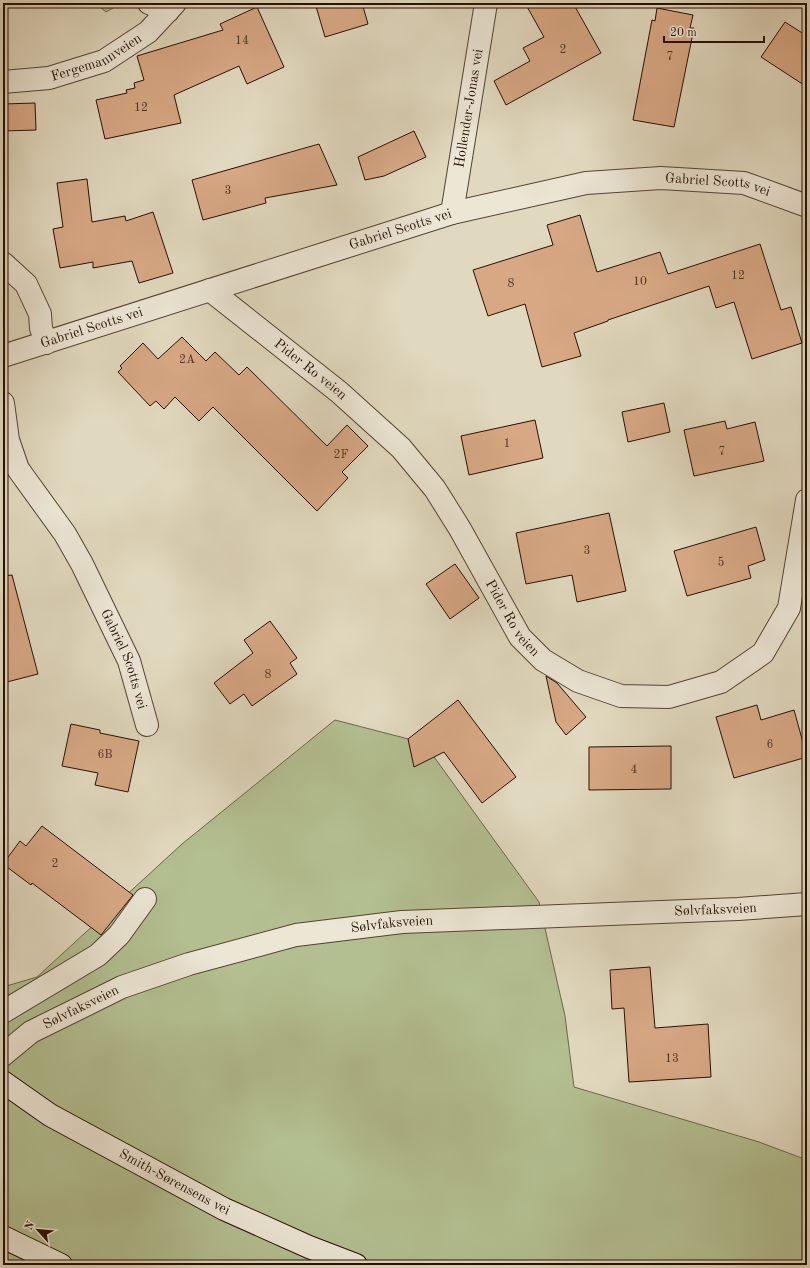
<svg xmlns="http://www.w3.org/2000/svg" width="810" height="1268" font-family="'Old Standard TT',serif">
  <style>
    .green { fill: #b3bf91; stroke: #6c674a }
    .building { fill: #d8a885; stroke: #260f03 }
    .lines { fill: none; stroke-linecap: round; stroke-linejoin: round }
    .minor-casing { stroke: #554232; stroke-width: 24 }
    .secondary-casing { stroke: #260f03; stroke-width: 24 }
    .minor { stroke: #ece6d5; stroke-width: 22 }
    .secondary { stroke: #ece6d5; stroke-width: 22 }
    .labels { text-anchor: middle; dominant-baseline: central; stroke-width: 3; stroke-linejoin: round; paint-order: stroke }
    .number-label { font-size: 12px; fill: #523524 }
    .street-label { font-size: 14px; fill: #260f03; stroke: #ece6d5 }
  </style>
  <rect width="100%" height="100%" fill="#e1d9bf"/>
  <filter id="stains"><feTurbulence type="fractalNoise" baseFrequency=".005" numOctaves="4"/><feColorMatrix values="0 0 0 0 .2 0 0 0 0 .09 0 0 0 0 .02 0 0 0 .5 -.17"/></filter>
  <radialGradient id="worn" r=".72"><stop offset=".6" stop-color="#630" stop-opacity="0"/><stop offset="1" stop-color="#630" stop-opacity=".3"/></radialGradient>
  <!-- green -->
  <g class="green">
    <path d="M 95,3 L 122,3 L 106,12 Z"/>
    <path d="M 335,720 L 424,743 L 539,902 L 565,1016 L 574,1087 L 759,1142 L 807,1160 L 807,1265 L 3,1265 L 3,987 L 37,977 L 182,844 Z"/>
  </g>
  <!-- building -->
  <g class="building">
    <path d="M 315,3 L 362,3 L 368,24 L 325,37 Z"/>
    <path d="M 525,3 L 573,3 L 601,53 L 506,105 L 494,81 L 530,61 L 523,48 L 544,37 Z"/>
    <path d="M 257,7 L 284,67 L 247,84 L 239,66 L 174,95 L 181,123 L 105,139 L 96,100 L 127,93 L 126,90 L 135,88 L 134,83 L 144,80 L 137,56 L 223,30 L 220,24 Z"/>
    <path d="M 657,8 L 693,15 L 690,28 L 694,28 L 674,127 L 633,120 L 652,20 L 655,21 Z"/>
    <path d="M 785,22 L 807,36 L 807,87 L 761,57 Z"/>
    <path d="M 35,103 L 36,130 L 3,131 L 3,104 Z"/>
    <path d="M 414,131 L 426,157 L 384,176 L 365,180 L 358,157 Z"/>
    <path d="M 319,144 L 337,185 L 265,198 L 266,203 L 203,220 L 192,180 Z"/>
    <path d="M 87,179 L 92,222 L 125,216 L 126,221 L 153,212 L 173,273 L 139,283 L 132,261 L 93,268 L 93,262 L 60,268 L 53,229 L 63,227 L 57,183 Z"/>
    <path d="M 580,215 L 597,272 L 660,252 L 668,274 L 760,244 L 781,310 L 791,307 L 802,343 L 752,359 L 734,302 L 716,308 L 709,286 L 608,320 L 608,321 L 574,333 L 581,356 L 542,367 L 525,304 L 488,316 L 473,270 L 553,245 L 547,225 Z"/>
    <path d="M 182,337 L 206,361 L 215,352 L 239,375 L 247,367 L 327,446 L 347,425 L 368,446 L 342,472 L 348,478 L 317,511 L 213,407 L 199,421 L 175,397 L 164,409 L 156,401 L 150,406 L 118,372 L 122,368 L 120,366 L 143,343 L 158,359 Z"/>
    <path d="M 664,403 L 670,432 L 628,442 L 622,412 Z"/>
    <path d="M 535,420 L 543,458 L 469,475 L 461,436 Z"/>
    <path d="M 725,421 L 727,429 L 755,422 L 764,461 L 694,476 L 684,430 Z"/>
    <path d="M 609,513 L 626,591 L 577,602 L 572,575 L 526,584 L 516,533 Z"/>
    <path d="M 756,527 L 765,560 L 748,566 L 751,578 L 687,596 L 674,551 Z"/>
    <path d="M 455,564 L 479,598 L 450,619 L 426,584 Z"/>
    <path d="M 12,575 L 38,674 L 3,683 L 3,576 Z"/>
    <path d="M 270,621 L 297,658 L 290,663 L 297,674 L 252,706 L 244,694 L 230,704 L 214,683 L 253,653 L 244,640 Z"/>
    <path d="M 546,676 L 557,683 L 586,717 L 566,735 L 556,722 Z"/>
    <path d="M 458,700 L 516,777 L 482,803 L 444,752 L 414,767 L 408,739 Z"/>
    <path d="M 757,705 L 761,720 L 794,710 L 807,757 L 734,778 L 716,717 Z"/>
    <path d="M 71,724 L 100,730 L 100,733 L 139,741 L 128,792 L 95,785 L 98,773 L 62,766 Z"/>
    <path d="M 671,746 L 671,789 L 589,790 L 589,747 Z"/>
    <path d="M 42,826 L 133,895 L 101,935 L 32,883 L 31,885 L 3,864 L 20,841 L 26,846 Z"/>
    <path d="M 650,967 L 655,1028 L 708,1024 L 711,1077 L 629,1082 L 624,1008 L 612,1009 L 610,970 Z"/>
  </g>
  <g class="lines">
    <defs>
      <g id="minor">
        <path d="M 149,3 L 168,11"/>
        <path id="s1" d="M 3,82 L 49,78 L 104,61 L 148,32 L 175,3"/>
        <path id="s2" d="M 452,213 L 486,3"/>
        <path d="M 3,263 L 26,284 L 40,314 L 41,328 L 46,343"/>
        <path id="s3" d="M 210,290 L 339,392 L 401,448 L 435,489 L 460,529 L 520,637 L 543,660 L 578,681 L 621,696 L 669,697 L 721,682 L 763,653 L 789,608 L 807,500"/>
        <path id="s4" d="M 3,356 L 452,213 L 586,183 L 661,178 L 744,183 L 807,206"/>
        <path id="s5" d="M 3,403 L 8,440 L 18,469 L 65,534 L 82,564 L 129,661 L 147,725"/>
        <path d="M 3,1012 L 98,955 L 119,935 L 145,899"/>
        <path id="s6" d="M 3,1055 L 31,1032 L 122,987 L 189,964 L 296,935 L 402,922 L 738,909 L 807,904"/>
      </g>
      <g id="secondary">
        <path id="s7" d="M 3,1082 L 50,1115 L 224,1209 L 309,1247 L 356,1265"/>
        <path d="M 3,1237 L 61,1265"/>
      </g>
    </defs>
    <!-- minor casing -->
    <use href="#minor" class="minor-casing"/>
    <!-- secondary casing -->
    <use href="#secondary" class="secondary-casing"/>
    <!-- minor -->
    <use href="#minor" class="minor"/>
    <!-- secondary -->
    <use href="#secondary" class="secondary"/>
  </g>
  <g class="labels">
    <!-- number labels -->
    <g class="number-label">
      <text x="242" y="41">14</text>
      <text x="563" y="50">2</text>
      <text x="670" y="57">7</text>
      <text x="141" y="108">12</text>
      <text x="228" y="191">3</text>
      <text x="738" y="276">12</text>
      <text x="640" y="282">10</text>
      <text x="511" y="284">8</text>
      <text x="187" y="360">2A</text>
      <text x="507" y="444">1</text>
      <text x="722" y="452">7</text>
      <text x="341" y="455">2F</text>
      <text x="587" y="551">3</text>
      <text x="721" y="563">5</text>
      <text x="268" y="675">8</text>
      <text x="770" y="745">6</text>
      <text x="105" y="755">6B</text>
      <text x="634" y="770">4</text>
      <text x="55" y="864">2</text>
      <text x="672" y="1059">13</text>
    </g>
    <!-- street labels -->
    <g class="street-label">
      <text stroke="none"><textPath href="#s1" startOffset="98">Fergemannveien</textPath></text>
      <text stroke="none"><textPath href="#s2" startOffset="106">Hollender-Jonas vei</textPath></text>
      <text stroke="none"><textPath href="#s4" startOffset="741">Gabriel Scotts vei</textPath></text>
      <text stroke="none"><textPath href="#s4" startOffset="417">Gabriel Scotts vei</textPath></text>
      <text stroke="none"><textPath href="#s4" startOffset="93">Gabriel Scotts vei</textPath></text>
      <text stroke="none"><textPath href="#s3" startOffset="128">Pider Ro veien</textPath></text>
      <text stroke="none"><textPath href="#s3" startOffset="452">Pider Ro veien</textPath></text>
      <text stroke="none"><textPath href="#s5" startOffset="287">Gabriel Scotts vei</textPath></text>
      <text stroke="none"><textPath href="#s6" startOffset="740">Sølvfaksveien</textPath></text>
      <text stroke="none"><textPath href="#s6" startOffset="416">Sølvfaksveien</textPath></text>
      <text stroke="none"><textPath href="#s6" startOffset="92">Sølvfaksveien</textPath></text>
      <text stroke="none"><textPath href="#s7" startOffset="199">Smith-Sørensens vei</textPath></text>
    </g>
  </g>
  <!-- margin -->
  <rect width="810" height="1268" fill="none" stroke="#e1d9bf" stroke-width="16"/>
  <rect x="4" y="4" width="802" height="1260" fill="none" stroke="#260f03" stroke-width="2"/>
  <rect x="8" y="8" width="794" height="1252" fill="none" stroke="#260f03"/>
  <!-- north arrow -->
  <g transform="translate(38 1230) rotate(297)" stroke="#ece6d5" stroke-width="3" paint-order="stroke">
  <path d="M0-3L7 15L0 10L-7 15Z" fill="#260f03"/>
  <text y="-6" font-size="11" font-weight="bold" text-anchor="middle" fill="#260f03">N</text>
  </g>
  <!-- scale -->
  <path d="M664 36v6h100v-6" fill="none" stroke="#260f03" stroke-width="2"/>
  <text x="670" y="36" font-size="12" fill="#260f03" stroke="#ece6d5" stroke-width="3" paint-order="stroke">20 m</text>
  <rect width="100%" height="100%" filter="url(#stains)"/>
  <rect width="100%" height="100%" fill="url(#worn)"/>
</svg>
